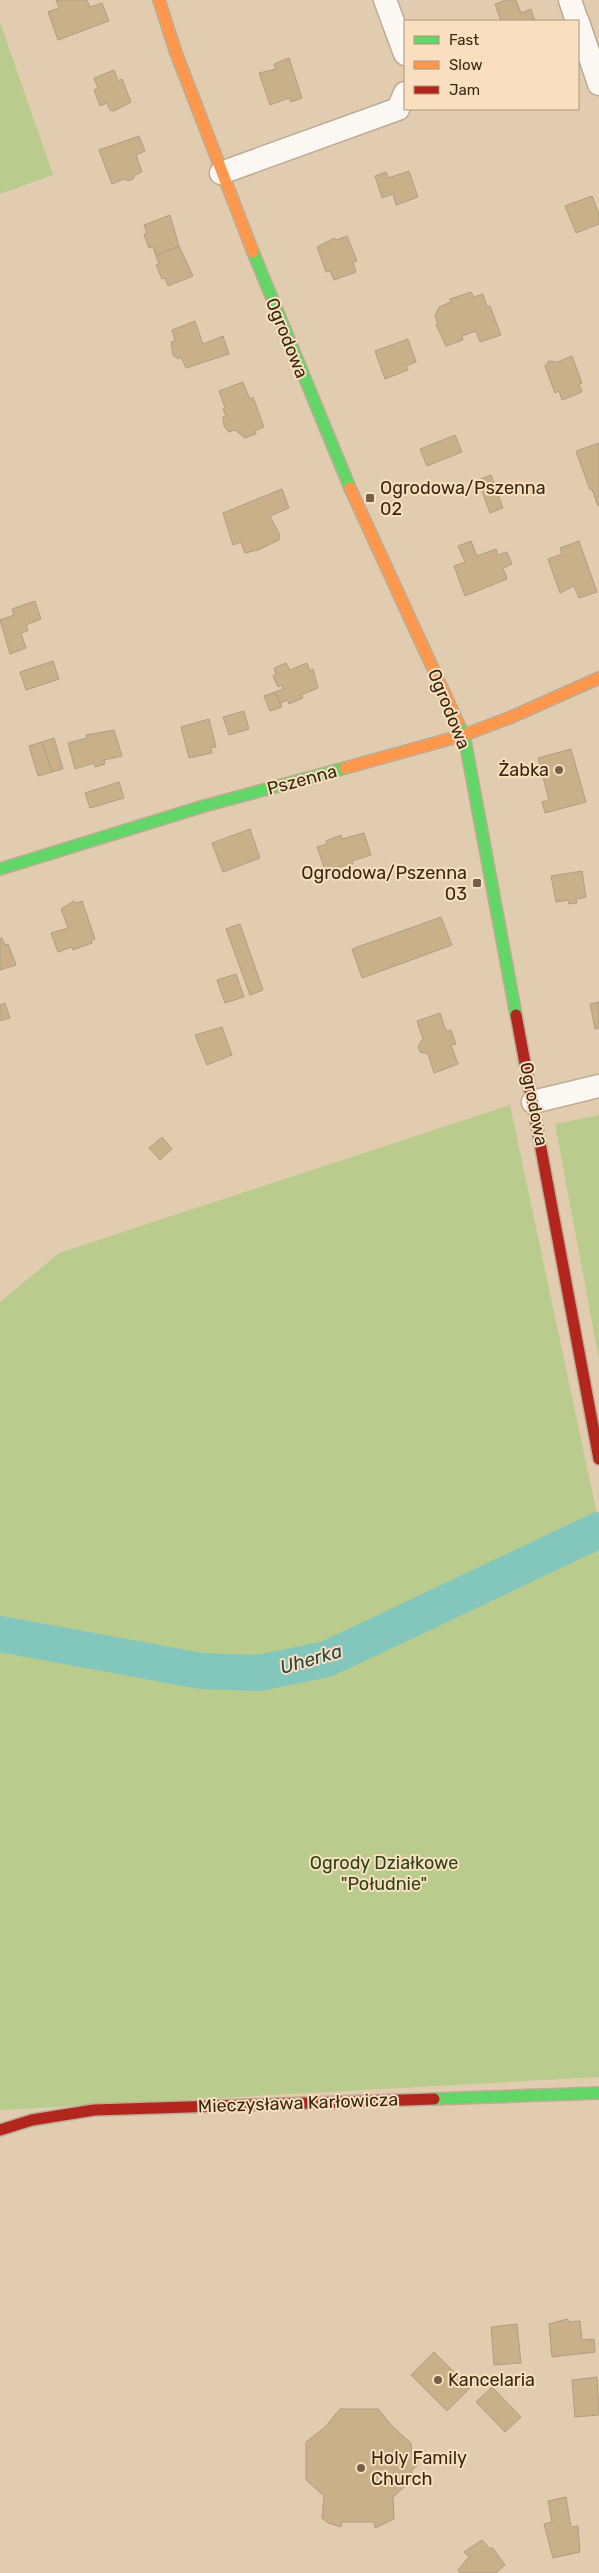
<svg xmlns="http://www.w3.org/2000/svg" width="599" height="2573" font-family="Rubik,sans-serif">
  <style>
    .green { fill: #b9cc8e }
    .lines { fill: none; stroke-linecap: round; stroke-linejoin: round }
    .river { stroke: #83c6bc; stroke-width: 36 }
    .building { fill: #c9b088; stroke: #af9d86 }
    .street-casing { stroke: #bdac95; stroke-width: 25 }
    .fast-casing { stroke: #bdac95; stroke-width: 14 }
    .slow-casing { stroke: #bdac95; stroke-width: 14 }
    .jam-casing { stroke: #bdac95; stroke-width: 14 }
    .street { stroke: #fbf7f3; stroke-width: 22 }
    .fast { stroke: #63d668; stroke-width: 11 }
    .slow { stroke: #ff974d; stroke-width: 11 }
    .jam { stroke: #b3261e; stroke-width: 11 }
    .poi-dot { fill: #736149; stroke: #f9dfbf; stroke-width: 2 }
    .labels { text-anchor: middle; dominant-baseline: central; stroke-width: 4; stroke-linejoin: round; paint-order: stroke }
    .street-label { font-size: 18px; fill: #372812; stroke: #f9dfbf }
    .poi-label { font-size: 18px; fill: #372812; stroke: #f9dfbf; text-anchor: start }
    .park-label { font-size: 18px; fill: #2a4417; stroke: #f9dfbf }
    .water-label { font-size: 19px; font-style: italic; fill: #264746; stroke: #f9dfbf }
  </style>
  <rect width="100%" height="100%" fill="#e2ccaf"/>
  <!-- green -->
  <g class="green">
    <path d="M 0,22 L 53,175 L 0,194 Z"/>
    <path d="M 510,1105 L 599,1524 L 599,2077 L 0,2110 L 0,1302 L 59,1253 Z"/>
    <path d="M 599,1115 L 599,1360 L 555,1124 Z"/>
  </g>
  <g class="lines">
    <!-- river -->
    <path class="river" d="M 0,1634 L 201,1671 L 259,1673 L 327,1659 L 599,1530"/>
  </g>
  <!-- building -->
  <g class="building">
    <path d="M 56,0 L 87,0 L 90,7 L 102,3 L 109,21 L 58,40 L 48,12 L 59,8 Z"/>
    <path d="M 506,0 L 516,0 L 521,13 L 531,9 L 535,21 L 501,21 L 495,4 Z"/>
    <path d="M 289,58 L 302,98 L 291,102 L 289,98 L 270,105 L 259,73 L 276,69 L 274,64 Z"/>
    <path d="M 114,70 L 118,81 L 122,79 L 131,102 L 114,111 L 110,110 L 107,103 L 100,106 L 94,90 L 98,88 L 94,78 Z"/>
    <path d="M 139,136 L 145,151 L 136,155 L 142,172 L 135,175 L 133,179 L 128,181 L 124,179 L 112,184 L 99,150 Z"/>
    <path d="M 409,171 L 418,197 L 396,205 L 393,194 L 382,198 L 375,176 L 386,172 L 388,178 Z"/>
    <path d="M 592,196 L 599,214 L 599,224 L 576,233 L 565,206 Z"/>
    <path d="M 170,215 L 179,246 L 156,256 L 153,247 L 149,248 L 144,234 L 147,233 L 144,225 Z"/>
    <path d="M 347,236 L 357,261 L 353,262 L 356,272 L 334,280 L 330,271 L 326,272 L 317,247 L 334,238 L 337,240 Z"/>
    <path d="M 179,246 L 193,276 L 168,286 L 165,278 L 162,279 L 156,265 L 159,264 L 156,256 Z"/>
    <path d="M 471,292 L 474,297 L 483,294 L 487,307 L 490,306 L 501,335 L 480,342 L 476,331 L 462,336 L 463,340 L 446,346 L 436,325 L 438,325 L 435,316 L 439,307 L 451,302 L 450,299 Z"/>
    <path d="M 195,321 L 203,344 L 223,336 L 229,354 L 186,368 L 181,357 L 178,359 L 173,355 L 171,342 L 175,341 L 172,330 Z"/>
    <path d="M 408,339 L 416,362 L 406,366 L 408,370 L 385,379 L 375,351 Z"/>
    <path d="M 572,356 L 582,383 L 579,384 L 582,392 L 562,400 L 559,391 L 555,393 L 545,366 L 549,361 L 557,362 Z"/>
    <path d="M 243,382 L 250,399 L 253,397 L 264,427 L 255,431 L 256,434 L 245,438 L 235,430 L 229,432 L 224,426 L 223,417 L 226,416 L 223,409 L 225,408 L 219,391 Z"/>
    <path d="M 455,435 L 462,452 L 427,466 L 420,449 Z"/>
    <path d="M 599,443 L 599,506 L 598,506 L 592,489 L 590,490 L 576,451 Z"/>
    <path d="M 491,475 L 503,508 L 490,513 L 478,480 Z"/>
    <path d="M 282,489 L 289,508 L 270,516 L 280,535 L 279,540 L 258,550 L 245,553 L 241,542 L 233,545 L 223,513 Z"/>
    <path d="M 471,541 L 477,556 L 496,549 L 498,555 L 507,552 L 512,564 L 503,568 L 507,579 L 465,596 L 454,566 L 465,562 L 458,546 Z"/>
    <path d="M 579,541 L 597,592 L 579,598 L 574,586 L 560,593 L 548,559 L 562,554 L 560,548 Z"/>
    <path d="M 35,601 L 41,619 L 26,625 L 28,631 L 21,633 L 26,648 L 10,654 L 0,620 L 14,615 L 12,609 Z"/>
    <path d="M 53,661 L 59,679 L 26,690 L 20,672 Z"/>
    <path d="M 286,663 L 290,670 L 307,663 L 310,671 L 313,669 L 318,688 L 301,695 L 303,698 L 289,704 L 288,700 L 280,703 L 275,692 L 283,689 L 282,685 L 278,687 L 273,676 L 276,674 L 274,668 Z"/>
    <path d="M 275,692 L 282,707 L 270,711 L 264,696 Z"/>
    <path d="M 244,711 L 249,729 L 229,735 L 223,717 Z"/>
    <path d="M 209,719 L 216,747 L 211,748 L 212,753 L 189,758 L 181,727 Z"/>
    <path d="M 114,730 L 122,756 L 104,760 L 105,764 L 95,767 L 94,763 L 75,769 L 68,743 L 87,738 L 86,735 Z"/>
    <path d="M 54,738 L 63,769 L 52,772 L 42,742 Z"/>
    <path d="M 42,742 L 52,772 L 38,776 L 29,746 Z"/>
    <path d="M 571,749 L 586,802 L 545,813 L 542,802 L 549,800 L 538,758 Z"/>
    <path d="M 119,782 L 124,798 L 90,808 L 85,793 Z"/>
    <path d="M 250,829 L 260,858 L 223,872 L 212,843 Z"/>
    <path d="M 364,833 L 371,855 L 352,861 L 353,864 L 325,870 L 317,847 L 327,844 L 326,841 L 341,835 L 342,839 Z"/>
    <path d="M 582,871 L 586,897 L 576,899 L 577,903 L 569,904 L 568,900 L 556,902 L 551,876 Z"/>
    <path d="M 74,901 L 76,903 L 82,901 L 95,939 L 91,941 L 92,943 L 73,950 L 72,947 L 58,952 L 51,933 L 68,928 L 61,909 Z"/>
    <path d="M 441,917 L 452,945 L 362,978 L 352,949 Z"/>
    <path d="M 240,924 L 263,990 L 250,995 L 226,929 Z"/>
    <path d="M 0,938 L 2,938 L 5,945 L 8,944 L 16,965 L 0,970 Z"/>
    <path d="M 236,974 L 244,997 L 225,1003 L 217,980 Z"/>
    <path d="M 599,1002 L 599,1028 L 595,1029 L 590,1004 Z"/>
    <path d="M 5,1003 L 10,1018 L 0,1021 L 0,1005 Z"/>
    <path d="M 440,1013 L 446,1031 L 451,1030 L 456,1044 L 451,1045 L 458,1064 L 434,1073 L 428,1054 L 420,1052 L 418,1046 L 423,1039 L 417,1021 Z"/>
    <path d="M 222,1027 L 232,1055 L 207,1065 L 195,1035 Z"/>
    <path d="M 162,1137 L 172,1149 L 160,1160 L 149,1148 Z"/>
    <path d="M 567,2319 L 570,2322 L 580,2321 L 582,2340 L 594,2339 L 595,2352 L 552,2357 L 549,2324 Z"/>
    <path d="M 517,2324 L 521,2363 L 494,2365 L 491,2327 Z"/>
    <path d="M 434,2352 L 470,2388 L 447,2411 L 411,2375 Z"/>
    <path d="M 597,2377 L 599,2415 L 575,2417 L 572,2380 Z"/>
    <path d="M 492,2387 L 521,2417 L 505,2432 L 476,2402 Z"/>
    <path d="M 340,2409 L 378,2409 L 394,2428 L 411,2443 L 412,2455 L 418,2461 L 417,2466 L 412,2470 L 411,2481 L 393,2497 L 394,2519 L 375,2528 L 374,2522 L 342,2522 L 341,2527 L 328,2523 L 322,2518 L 324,2496 L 306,2480 L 306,2442 L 325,2427 Z"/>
    <path d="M 566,2497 L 571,2527 L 578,2526 L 580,2552 L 553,2558 L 544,2524 L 552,2522 L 548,2501 Z"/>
    <path d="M 482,2540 L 490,2549 L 492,2547 L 505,2565 L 496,2573 L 460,2573 L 458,2570 L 469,2557 L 464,2552 Z"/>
  </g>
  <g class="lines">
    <defs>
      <g id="street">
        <path d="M 385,0 L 405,54"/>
        <path d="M 570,0 L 577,21"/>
        <path d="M 578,22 L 599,84"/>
        <path d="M 221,173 L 398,109 L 405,93"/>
        <path d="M 533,1102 L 599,1086"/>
      </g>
      <g id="fast">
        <path d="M 253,252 L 350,488"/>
        <path d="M 458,723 L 464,735 L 516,1015"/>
        <path d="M 0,869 L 204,806 L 345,768"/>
        <path d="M 434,2099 L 599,2093"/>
      </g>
      <g id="slow">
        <path d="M 159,0 L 176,53 L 253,252"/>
        <path d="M 350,488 L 458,723"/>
        <path d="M 345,768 L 464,735 L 509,718 L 599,678"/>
      </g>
      <g id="jam">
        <path d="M 516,1015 L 599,1459"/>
        <path d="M 0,2130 L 32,2120 L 94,2110 L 434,2099"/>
      </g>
    </defs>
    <!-- street casing -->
    <use href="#street" class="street-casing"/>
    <!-- fast casing -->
    <use href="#fast" class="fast-casing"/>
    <!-- slow casing -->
    <use href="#slow" class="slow-casing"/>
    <!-- jam casing -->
    <use href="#jam" class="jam-casing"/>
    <!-- street -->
    <use href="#street" class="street"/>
    <!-- fast -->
    <use href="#fast" class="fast"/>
    <!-- slow -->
    <use href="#slow" class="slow"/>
    <!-- jam -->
    <use href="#jam" class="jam"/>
  </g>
  <!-- markers -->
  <g class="poi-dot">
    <rect x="365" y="493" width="10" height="10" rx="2.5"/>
    <circle cx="559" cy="770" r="5"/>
    <rect x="472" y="878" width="10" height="10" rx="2.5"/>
    <circle cx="438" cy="2380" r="5"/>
    <circle cx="361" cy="2468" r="5"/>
  </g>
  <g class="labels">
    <!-- street labels -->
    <g class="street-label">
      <text transform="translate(287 338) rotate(68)">Ogrodowa</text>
      <text transform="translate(449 709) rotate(68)">Ogrodowa</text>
      <text transform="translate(302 780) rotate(-15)">Pszenna</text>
      <text transform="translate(534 1104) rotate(79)">Ogrodowa</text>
      <text transform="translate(298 2103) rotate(-2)">Mieczysława Karłowicza</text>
    </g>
    <!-- poi labels -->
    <g class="poi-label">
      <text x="380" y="488">Ogrodowa/Pszenna<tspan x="380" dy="21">02</tspan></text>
      <text x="549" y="770" text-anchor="end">Żabka</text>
      <text x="467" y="873" text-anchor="end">Ogrodowa/Pszenna<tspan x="467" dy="21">03</tspan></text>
      <text x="448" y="2380">Kancelaria</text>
      <text x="371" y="2458">Holy Family<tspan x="371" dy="21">Church</tspan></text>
    </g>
    <!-- park labels -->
    <g class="park-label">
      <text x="384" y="1863">Ogrody Działkowe<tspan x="384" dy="21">"Południe"</tspan></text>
    </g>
    <!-- water labels -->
    <g class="water-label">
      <text transform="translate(311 1659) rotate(-16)">Uherka</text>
    </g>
  </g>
  <!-- legend -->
  <rect x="404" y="20" width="175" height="90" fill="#f9dfbf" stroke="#ab967a"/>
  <rect x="414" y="36" width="25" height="8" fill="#63d668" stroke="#ab967a"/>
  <text x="449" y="45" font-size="15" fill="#372812">Fast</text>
  <rect x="414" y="61" width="25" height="8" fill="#ff974d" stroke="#ab967a"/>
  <text x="449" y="70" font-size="15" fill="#372812">Slow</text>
  <rect x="414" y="86" width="25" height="8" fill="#b3261e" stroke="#ab967a"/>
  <text x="449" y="95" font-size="15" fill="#372812">Jam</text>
</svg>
